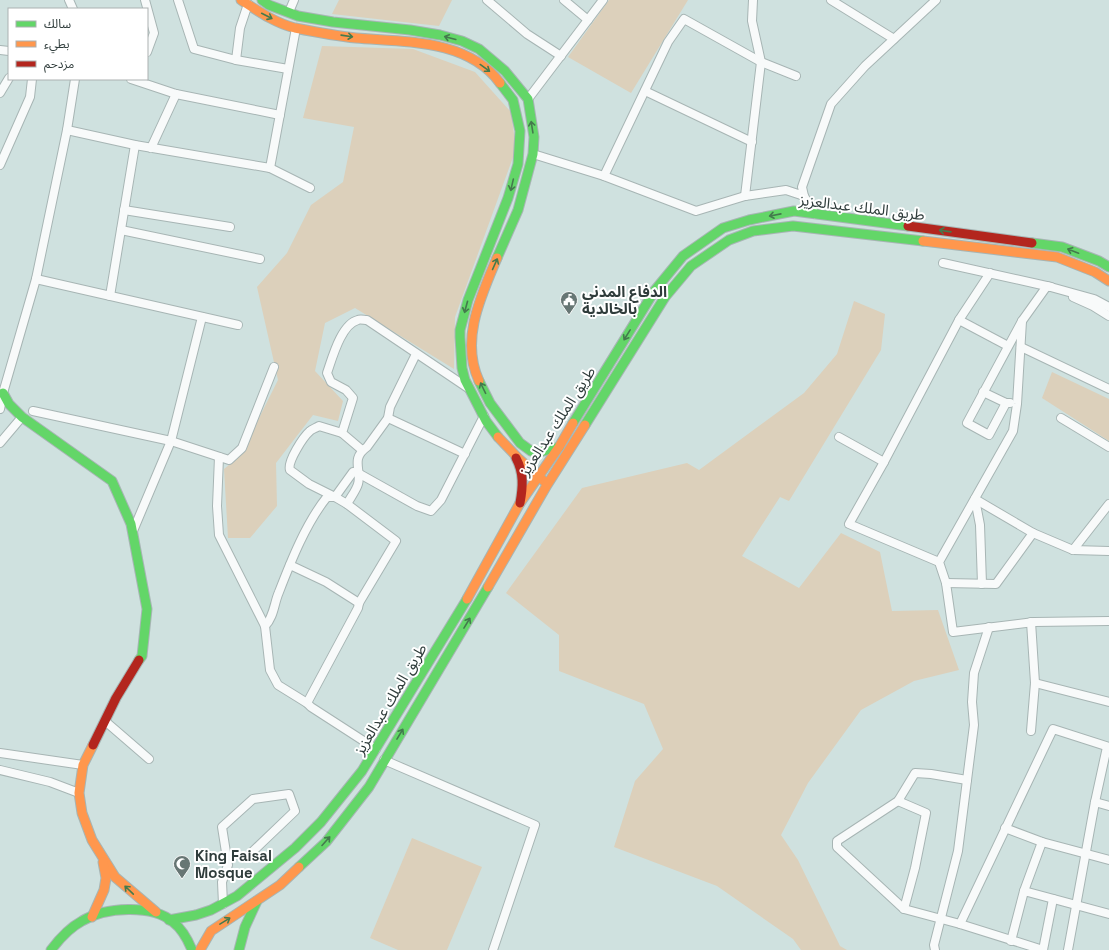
<svg xmlns="http://www.w3.org/2000/svg" width="1109" height="950" font-family="'Space Grotesk','Noto Sans Arabic',sans-serif">
  <style>
    .green { fill: #dcd0bb }
    .lines { fill: none; stroke-linecap: round; stroke-linejoin: round }
    .street-casing { stroke: #a7b5b4; stroke-width: 10 }
    .fast-casing { stroke: #a7b5b4; stroke-width: 11 }
    .slow-casing { stroke: #a7b5b4; stroke-width: 11 }
    .jam-casing { stroke: #a7b5b4; stroke-width: 11 }
    .street { stroke: #f8fafa; stroke-width: 8 }
    .fast { stroke: #63d668; stroke-width: 9 }
    .slow { stroke: #ff974d; stroke-width: 9 }
    .jam { stroke: #b3261e; stroke-width: 9 }
    .oneway { stroke: #447a4d }
    .labels { text-anchor: middle; dominant-baseline: central; stroke-width: 4; stroke-linejoin: round; paint-order: stroke }
    .street-label { font-size: 15px; fill: #2f3c3b; stroke: #fff }
    .poi-label { font-size: 15px; font-weight: bold; fill: #2f3c3b; stroke: #fff; text-anchor: start }
  </style>
  <rect width="100%" height="100%" fill="#cfe1df"/>
  <!-- green -->
  <g class="green">
    <path d="M 339,0 L 452,0 L 439,26 L 332,14 Z"/>
    <path d="M 609,0 L 688,0 L 631,93 L 568,57 Z"/>
    <path d="M 322,46 L 413,49 L 475,72 L 511,112 L 516,149 L 455,317 L 454,369 L 355,308 L 325,323 L 315,371 L 343,401 L 338,421 L 313,415 L 276,463 L 277,506 L 250,538 L 228,538 L 224,469 L 240,456 L 278,380 L 257,287 L 287,253 L 311,205 L 343,182 L 354,127 L 303,118 Z"/>
    <path d="M 854,301 L 885,314 L 881,350 L 789,501 L 780,497 L 742,556 L 799,588 L 841,533 L 880,552 L 892,611 L 938,610 L 959,670 L 914,681 L 861,710 L 808,783 L 781,835 L 798,860 L 840,946 L 847,950 L 801,950 L 793,939 L 717,886 L 614,847 L 635,781 L 663,749 L 644,704 L 559,671 L 559,635 L 506,593 L 582,488 L 687,463 L 699,470 L 804,393 L 837,354 Z"/>
    <path d="M 1052,372 L 1109,399 L 1109,441 L 1042,398 Z"/>
    <path d="M 412,838 L 482,867 L 447,950 L 398,950 L 370,938 Z"/>
  </g>
  <g class="lines">
    <defs>
      <g id="street">
        <path d="M 69,0 L 73,9"/>
        <path d="M 145,0 L 154,33 L 147,52"/>
        <path d="M 178,0 L 194,49 L 236,60 L 288,69"/>
        <path d="M 487,0 L 527,34 L 561,56"/>
        <path d="M 564,0 L 588,20"/>
        <path d="M 831,0 L 894,39"/>
        <path d="M 289,12 L 294,0"/>
        <path d="M 0,50 L 9,51"/>
        <path d="M 236,60 L 240,28 L 248,4"/>
        <path d="M 131,79 L 176,94 L 280,115"/>
        <path d="M 645,91 L 752,142"/>
        <path d="M 0,93 L 9,78"/>
        <path d="M 528,99 L 603,0"/>
        <path d="M 67,130 L 135,145 L 270,168 L 296,28"/>
        <path d="M 151,148 L 176,94"/>
        <path d="M 533,154 L 604,176 L 696,211 L 745,196 L 786,190 L 804,196 L 802,187 L 831,104 L 865,66 L 936,0"/>
        <path d="M 0,165 L 30,97 L 32,79"/>
        <path d="M 270,168 L 310,188"/>
        <path d="M 604,176 L 668,42 L 684,19 L 761,62 L 796,76"/>
        <path d="M 745,196 L 761,62 L 752,21 L 753,0"/>
        <path d="M 804,196 L 815,214"/>
        <path d="M 124,210 L 230,227"/>
        <path d="M 121,230 L 260,259"/>
        <path d="M 943,263 L 1051,287"/>
        <path d="M 36,279 L 238,325"/>
        <path d="M 110,296 L 135,145"/>
        <path d="M 1073,297 L 1093,306 L 1109,316"/>
        <path d="M 959,320 L 1008,346"/>
        <path d="M 1022,321 L 1017,404 L 1013,431 L 939,562 L 946,583 L 953,632 L 1034,622 L 1109,621"/>
        <path d="M 1021,347 L 1109,389"/>
        <path d="M 983,392 L 1006,403 L 1010,403"/>
        <path d="M 1006,403 L 989,435 L 967,423 L 1022,321 L 1047,286 L 1094,299 L 1109,307"/>
        <path d="M 0,409 L 3,393 L 36,279 L 67,130 L 75,79"/>
        <path d="M 33,411 L 171,441 L 229,460 L 242,448 L 274,367"/>
        <path d="M 388,418 L 465,454"/>
        <path d="M 1061,418 L 1109,447"/>
        <path d="M 342,433 L 319,426 C 316,428 312,429 310,431 C 303,437 287,462 290,470 L 309,484 L 335,497 L 353,472 L 358,473 L 417,506 L 431,511 L 441,500 L 484,416"/>
        <path d="M 839,437 L 884,462"/>
        <path d="M 0,443 L 22,417"/>
        <path d="M 362,450 L 342,433 L 353,398 L 346,390 L 331,382 L 327,373 C 332,359 341,324 358,320 C 360,319 364,320 367,320 L 468,388"/>
        <path d="M 219,457 L 217,506 L 219,535 L 265,626 L 270,670 L 278,685 L 307,703 L 311,707 L 376,749"/>
        <path d="M 975,499 L 1033,533 L 1073,550 L 1109,551"/>
        <path d="M 975,499 L 980,525 L 982,584"/>
        <path d="M 347,504 C 350,498 356,491 358,484 C 362,470 350,459 367,447 L 388,418 L 390,407 L 416,354"/>
        <path d="M 133,531 L 171,441 L 202,317"/>
        <path d="M 1073,550 L 1109,504"/>
        <path d="M 939,562 L 849,524 L 884,462 L 959,320 L 990,273"/>
        <path d="M 290,565 L 326,582 L 359,603"/>
        <path d="M 946,583 L 996,584 L 1033,533"/>
        <path d="M 1031,622 L 1035,683 L 1031,731"/>
        <path d="M 265,626 C 274,617 274,603 279,592 C 291,561 306,523 327,497 L 335,497 L 347,504 L 396,541 L 359,603 L 358,608 L 307,703"/>
        <path d="M 1035,683 L 1109,702"/>
        <path d="M 105,721 L 149,759"/>
        <path d="M 0,753 L 83,765"/>
        <path d="M 384,760 L 535,825 L 493,950"/>
        <path d="M 0,770 L 50,782 L 79,793"/>
        <path d="M 967,780 L 931,774 L 915,773 L 898,801 L 837,841 L 837,847 L 904,909 L 960,924 L 1043,950"/>
        <path d="M 898,801 L 926,813 L 915,868 L 904,909"/>
        <path d="M 1095,802 L 1109,806"/>
        <path d="M 1005,828 L 1042,842 L 1109,860"/>
        <path d="M 1024,891 L 1042,842"/>
        <path d="M 223,904 L 222,882 L 228,865 L 222,827 L 253,799 L 289,794 L 295,811 L 250,854"/>
        <path d="M 960,924 L 1053,729 L 1109,747"/>
        <path d="M 1011,941 L 1024,891 L 1109,914"/>
        <path d="M 935,950 L 934,945 L 958,851 L 974,725 L 972,702 L 974,673 L 989,627"/>
        <path d="M 1043,950 L 1053,899"/>
        <path d="M 1068,950 L 1095,802 L 1107,747"/>
      </g>
      <g id="fast">
        <path d="M 262,0 L 269,5 L 298,16 L 333,22 L 410,30 L 440,35 L 462,41 L 479,49 L 505,71 L 528,99 L 534,137 L 533,154 L 518,210 L 497,258"/>
        <path d="M 1032,243 L 1062,247 L 1099,261 L 1109,267"/>
        <path d="M 479,381 L 490,403 L 520,443 L 531,451 L 540,452 L 559,447"/>
        <path d="M 3,393 L 9,404 L 22,417 L 112,481 L 131,524 L 147,609 L 142,656 L 139,660"/>
        <path d="M 573,423 L 655,290 L 683,256 L 723,228 L 749,220 L 794,211 L 908,226"/>
        <path d="M 585,425 L 665,297 L 691,266 L 729,240 L 753,231 L 793,226 L 923,241"/>
        <path d="M 498,437 L 486,421 L 465,380 L 462,368 L 460,337 L 460,330 L 468,300 L 508,198 L 518,164 L 520,131 L 513,100 L 500,83"/>
        <path d="M 299,867 L 326,842 L 369,787 L 488,587"/>
        <path d="M 169,920 L 196,915 L 211,910 L 237,896 L 295,848 L 321,822 L 362,771 L 467,599"/>
        <path d="M 51,950 C 60,938 69,928 82,921 C 105,907 152,904 173,922 C 182,929 188,940 192,950"/>
        <path d="M 239,950 L 245,927 L 257,901"/>
      </g>
      <g id="slow">
        <path d="M 241,0 C 258,11 275,23 295,28 C 315,32 336,36 356,38 C 404,42 468,39 500,83"/>
        <path d="M 923,241 L 1057,257 L 1095,272 L 1109,281"/>
        <path d="M 479,381 C 460,340 481,296 497,258"/>
        <path d="M 498,437 L 518,458 L 545,482"/>
        <path d="M 488,587 L 547,485 L 585,425"/>
        <path d="M 467,599 L 520,503 L 559,447 L 573,423"/>
        <path d="M 93,745 L 83,765 L 79,793 L 82,813 L 92,840 L 115,877 L 156,912"/>
        <path d="M 92,917 L 104,890 L 106,878 L 103,862"/>
        <path d="M 200,950 L 211,931 L 280,885 L 299,867"/>
      </g>
      <g id="jam">
        <path d="M 908,226 L 1032,243"/>
        <path d="M 516,458 C 524,473 523,487 520,503"/>
        <path d="M 93,745 L 116,698 L 139,660"/>
      </g>
    </defs>
    <!-- street casing -->
    <use href="#street" class="street-casing"/>
    <!-- fast casing -->
    <use href="#fast" class="fast-casing"/>
    <!-- slow casing -->
    <use href="#slow" class="slow-casing"/>
    <!-- jam casing -->
    <use href="#jam" class="jam-casing"/>
    <!-- street -->
    <use href="#street" class="street"/>
    <!-- fast -->
    <use href="#fast" class="fast"/>
    <!-- slow -->
    <use href="#slow" class="slow"/>
    <!-- jam -->
    <use href="#jam" class="jam"/>
  </g>
  <!-- one-way arrows -->
  <defs><path id="oneway-shaft" d="M-6 0H5M1.5-3L5.5 0L1.5 3" fill="none" stroke-width="1.6" stroke-linecap="round" stroke-linejoin="round"/></defs>
  <g class="oneway">
    <use href="#oneway-shaft" transform="translate(267 16) rotate(27)"/>
    <use href="#oneway-shaft" transform="translate(347 36) rotate(8)"/>
    <use href="#oneway-shaft" transform="translate(450 38) rotate(-165)"/>
    <use href="#oneway-shaft" transform="translate(485 68) rotate(36)"/>
    <use href="#oneway-shaft" transform="translate(532 127) rotate(-99)"/>
    <use href="#oneway-shaft" transform="translate(512 185) rotate(103)"/>
    <use href="#oneway-shaft" transform="translate(775 215) rotate(169)"/>
    <use href="#oneway-shaft" transform="translate(945 231) rotate(-172)"/>
    <use href="#oneway-shaft" transform="translate(1073 251) rotate(-159)"/>
    <use href="#oneway-shaft" transform="translate(495 264) rotate(-66)"/>
    <use href="#oneway-shaft" transform="translate(466 307) rotate(105)"/>
    <use href="#oneway-shaft" transform="translate(627 335) rotate(122)"/>
    <use href="#oneway-shaft" transform="translate(483 388) rotate(-116)"/>
    <use href="#oneway-shaft" transform="translate(467 623) rotate(-59)"/>
    <use href="#oneway-shaft" transform="translate(400 734) rotate(-59)"/>
    <use href="#oneway-shaft" transform="translate(326 841) rotate(-48)"/>
    <use href="#oneway-shaft" transform="translate(129 890) rotate(-136)"/>
    <use href="#oneway-shaft" transform="translate(225 921) rotate(-31)"/>
  </g>
  <!-- icons -->
  <defs>
    <symbol id="civic-pin" viewBox="-11 -11 22 30"><path d="M0 17L-7.5 6A9.5 9.5 0 1 1 7.5 6Z" fill="#677674" stroke="#fff"/><path d="M-.6-6.5H3V-4.5H.6V-3L4-1V1h2V6H-6V1h2V-1L-.6-3ZM-1.2 2.5V6h2.4V2.5Z" fill="#fff"/></symbol>
    <symbol id="mosque-pin" viewBox="-11 -11 22 30"><path d="M0 17L-7.5 6A9.5 9.5 0 1 1 7.5 6Z" fill="#677674" stroke="#fff"/><path d="M3.5-4.9A6 6 0 1 0 3.5 4.9A5 5 0 1 1 3.5-4.9Z" fill="#fff"/></symbol>
  </defs>
  <g fill-rule="evenodd">
    <use href="#civic-pin" x="559" y="290" width="20" height="27"/>
    <use href="#mosque-pin" x="172" y="854" width="20" height="27"/>
  </g>
  <g class="labels">
    <!-- street labels -->
    <g class="street-label">
      <text transform="translate(862 207) rotate(7)">طريق الملك عبدالعزيز</text>
      <text transform="translate(557 421) rotate(-57)">طريق الملك عبدالعزيز</text>
      <text transform="translate(390 699) rotate(-59)">طريق الملك عبدالعزيز</text>
    </g>
    <!-- poi labels -->
    <g class="poi-label">
      <text x="582" y="291">الدفاع المدني<tspan x="582" dy="17">بالخالدية</tspan></text>
      <text x="195" y="855">King Faisal<tspan x="195" dy="17">Mosque</tspan></text>
    </g>
  </g>
  <!-- legend -->
  <rect x="8" y="8" width="140" height="72" fill="#ffffff" stroke="#acb1b1"/>
  <rect x="16" y="21" width="20" height="6" fill="#63d668" stroke="#acb1b1"/>
  <text x="44" y="28" font-size="12" fill="#2f3c3b">سالك</text>
  <rect x="16" y="41" width="20" height="6" fill="#ff974d" stroke="#acb1b1"/>
  <text x="44" y="48" font-size="12" fill="#2f3c3b">بطيء</text>
  <rect x="16" y="61" width="20" height="6" fill="#b3261e" stroke="#acb1b1"/>
  <text x="44" y="68" font-size="12" fill="#2f3c3b">مزدحم</text>
</svg>
